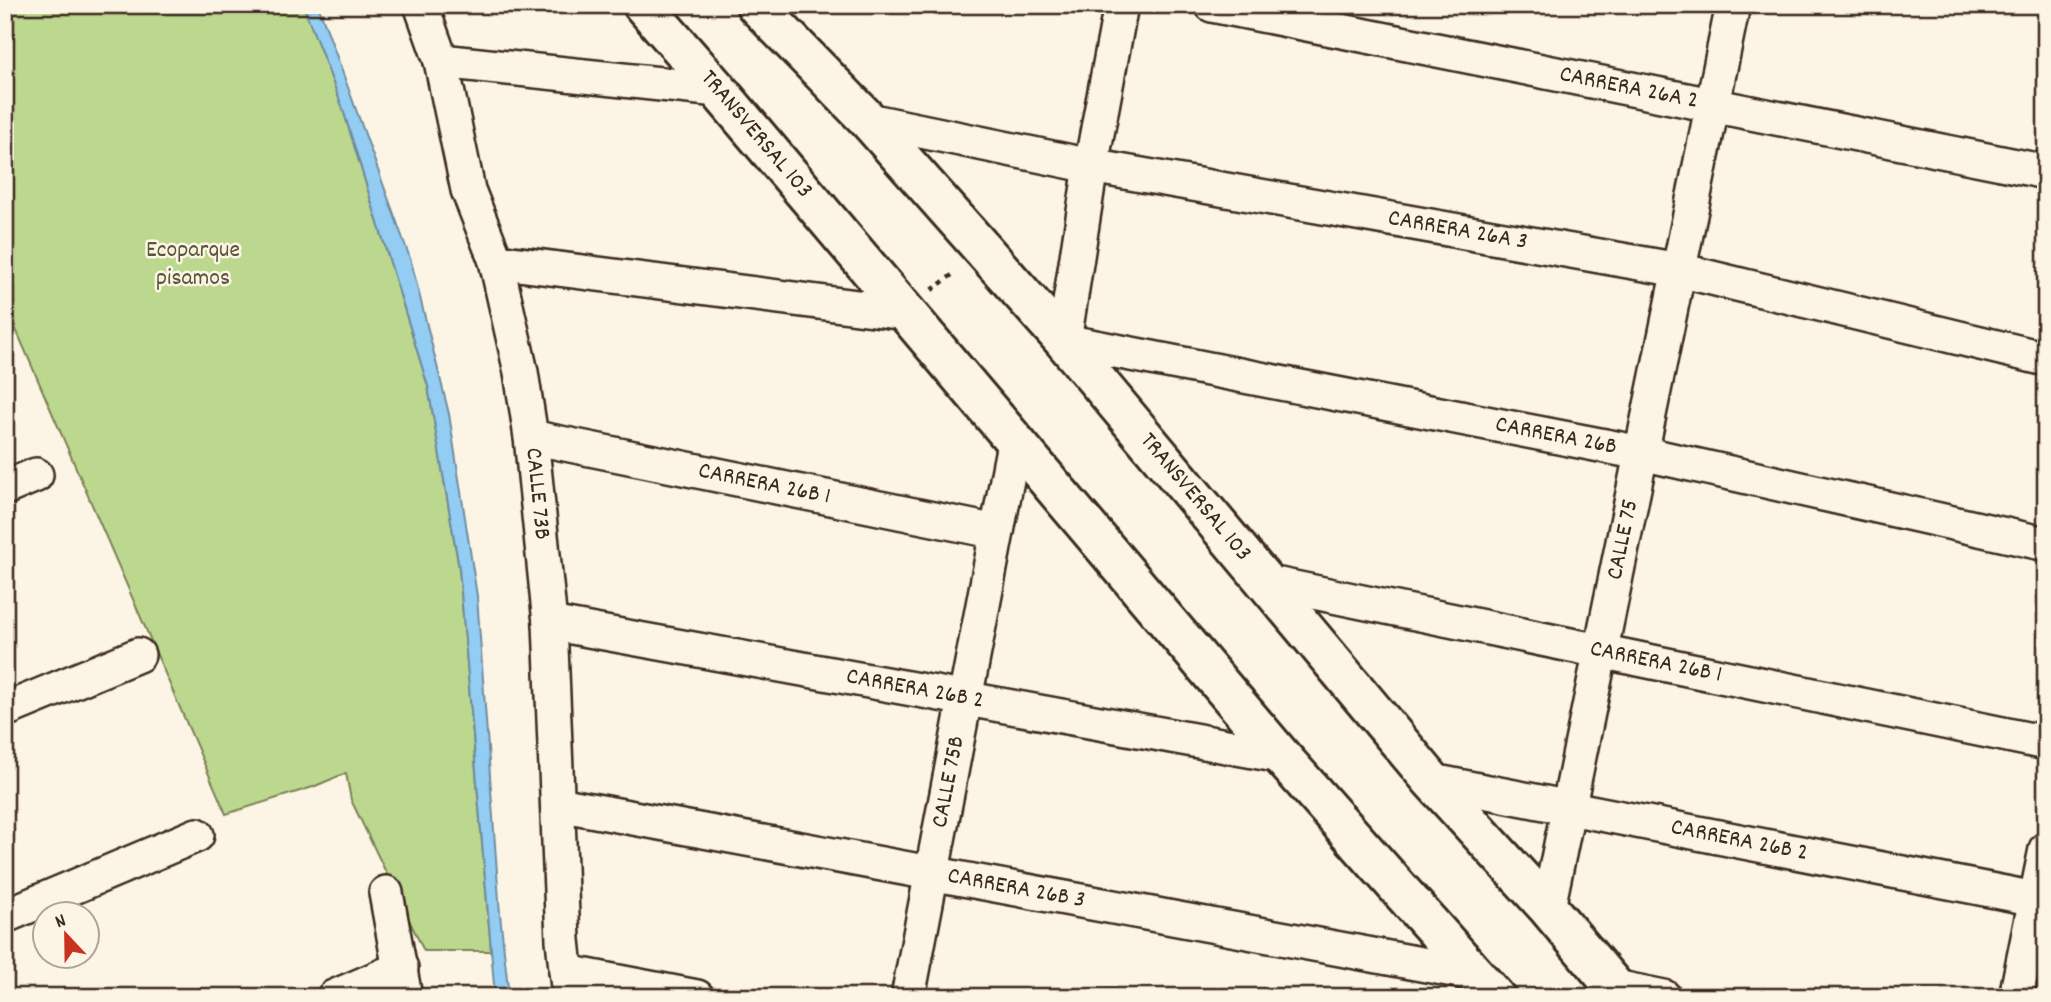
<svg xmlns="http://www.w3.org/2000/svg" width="2051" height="1002" font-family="Dekko,sans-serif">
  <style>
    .green { fill: #bcd88f; stroke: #7c8156; stroke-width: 2 }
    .water { fill: #93cdf3; stroke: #708c9e; stroke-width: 2 }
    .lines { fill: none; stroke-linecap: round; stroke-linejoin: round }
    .minor-casing { stroke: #3b2a1e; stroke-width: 38 }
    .tertiary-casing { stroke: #3b2a1e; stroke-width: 44 }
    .path { stroke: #3b2a1e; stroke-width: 4.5; stroke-dasharray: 5 5; stroke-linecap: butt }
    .minor { stroke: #fcf5e5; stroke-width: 33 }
    .tertiary { stroke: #fcf5e5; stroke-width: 38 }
    .labels { text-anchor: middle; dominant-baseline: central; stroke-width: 5; stroke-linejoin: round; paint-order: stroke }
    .street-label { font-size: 24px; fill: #3b2a1e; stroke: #fcf5e5 }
    .park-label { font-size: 24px; fill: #5b563a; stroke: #fcf5e5 }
  </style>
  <rect width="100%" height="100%" fill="#fcf5e5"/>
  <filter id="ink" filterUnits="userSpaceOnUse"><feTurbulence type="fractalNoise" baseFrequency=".0143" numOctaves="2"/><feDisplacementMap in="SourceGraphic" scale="14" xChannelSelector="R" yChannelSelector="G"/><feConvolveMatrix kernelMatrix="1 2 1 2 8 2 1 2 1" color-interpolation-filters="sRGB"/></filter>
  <g filter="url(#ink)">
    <!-- green -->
    <path class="green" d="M 5,5 L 303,5 L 342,106 L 428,386 L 459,568 L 491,951 L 424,951 L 351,800 L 346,773 L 313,787 L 226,814 L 5,304 Z"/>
    <!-- water -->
    <path class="water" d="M 303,5 L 318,5 L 411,261 L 449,414 L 477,596 L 500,914 L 509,997 L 495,997 L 459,568 L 428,386 L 342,106 Z"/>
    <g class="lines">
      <defs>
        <g id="minor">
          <path id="s1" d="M 421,5 L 441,61 L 468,190 L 496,261 L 521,372 L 531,437 L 550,623 L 563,940 L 569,997"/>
          <path id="s2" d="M 1121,5 L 1091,166 L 1064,341 L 1641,453 L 2046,544"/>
          <path id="s3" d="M 1212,5 L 2046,172"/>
          <path d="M 441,61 L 718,90"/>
          <path id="s4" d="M 868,120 L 1091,166 L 1679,270 L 2046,359"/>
          <path d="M 496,261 L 905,313"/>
          <path id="s5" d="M 531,437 L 997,532"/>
          <path d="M 5,488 L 36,475"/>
          <path id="s6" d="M 1265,582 L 2046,743"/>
          <path id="s7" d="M 550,623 L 1281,756"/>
          <path d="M 5,710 L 138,655"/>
          <path id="s8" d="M 1432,781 L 2046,901"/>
          <path id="s9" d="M 558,804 L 1475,974"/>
          <path d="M 386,893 L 405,997"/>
          <path id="s10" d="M 1548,908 L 1733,5"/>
          <path d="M 5,916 L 197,835"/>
          <path d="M 566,972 L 697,997"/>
          <path d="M 1615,987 L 1664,997"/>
          <path d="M 334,997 L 401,968"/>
          <path id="s11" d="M 908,997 L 1014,443"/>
          <path d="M 2016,997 L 2046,849"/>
        </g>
        <g id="tertiary">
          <path id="s12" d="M 643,5 L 718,90 L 1281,756 L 1495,997"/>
          <path id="s13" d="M 756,5 L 868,120 L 1064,341 L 1432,781 L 1548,908 L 1623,997"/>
        </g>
      </defs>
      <!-- minor casing -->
      <use href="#minor" class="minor-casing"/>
      <!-- tertiary casing -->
      <use href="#tertiary" class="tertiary-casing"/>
      <!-- path -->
      <path class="path" d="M 932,290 L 956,272"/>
      <!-- minor -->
      <use href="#minor" class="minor"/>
      <!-- tertiary -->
      <use href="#tertiary" class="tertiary"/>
    </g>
  </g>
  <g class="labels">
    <!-- street labels -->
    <g class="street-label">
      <text stroke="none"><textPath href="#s3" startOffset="425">CARRERA 26A 2</textPath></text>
      <text stroke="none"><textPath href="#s12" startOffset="172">TRANSVERSAL 103</textPath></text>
      <text stroke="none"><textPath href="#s4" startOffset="600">CARRERA 26A 3</textPath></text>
      <text stroke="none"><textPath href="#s2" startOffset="842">CARRERA 26B</textPath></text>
      <text stroke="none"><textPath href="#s5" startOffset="238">CARRERA 26B 1</textPath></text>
      <text stroke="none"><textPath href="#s1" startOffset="504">CALLE 73B</textPath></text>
      <text stroke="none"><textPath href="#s13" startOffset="660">TRANSVERSAL 103</textPath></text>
      <text stroke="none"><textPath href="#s10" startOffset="376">CALLE 75</textPath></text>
      <text stroke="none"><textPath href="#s6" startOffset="399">CARRERA 26B 1</textPath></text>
      <text stroke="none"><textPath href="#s7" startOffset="371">CARRERA 26B 2</textPath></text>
      <text stroke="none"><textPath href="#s11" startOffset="219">CALLE 75B</textPath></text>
      <text stroke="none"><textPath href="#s8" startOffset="313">CARRERA 26B 2</textPath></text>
      <text stroke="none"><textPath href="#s9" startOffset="466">CARRERA 26B 3</textPath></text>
    </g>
    <!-- park labels -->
    <g class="park-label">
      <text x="193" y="251">Ecoparque<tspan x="193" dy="28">pisamos</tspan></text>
    </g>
  </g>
  <!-- margin -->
  <rect width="2051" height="1002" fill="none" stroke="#fcf5e5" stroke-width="28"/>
  <rect x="14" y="14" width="2023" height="974" fill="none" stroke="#3b2a1e" stroke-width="2.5" filter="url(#ink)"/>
  <!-- north arrow -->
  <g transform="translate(66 935) rotate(338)"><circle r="33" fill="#fcf5e5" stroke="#afa495" stroke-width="2"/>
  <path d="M0-5L12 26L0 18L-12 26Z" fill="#c8321e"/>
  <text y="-10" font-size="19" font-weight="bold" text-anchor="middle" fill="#3b2a1e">N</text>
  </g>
</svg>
